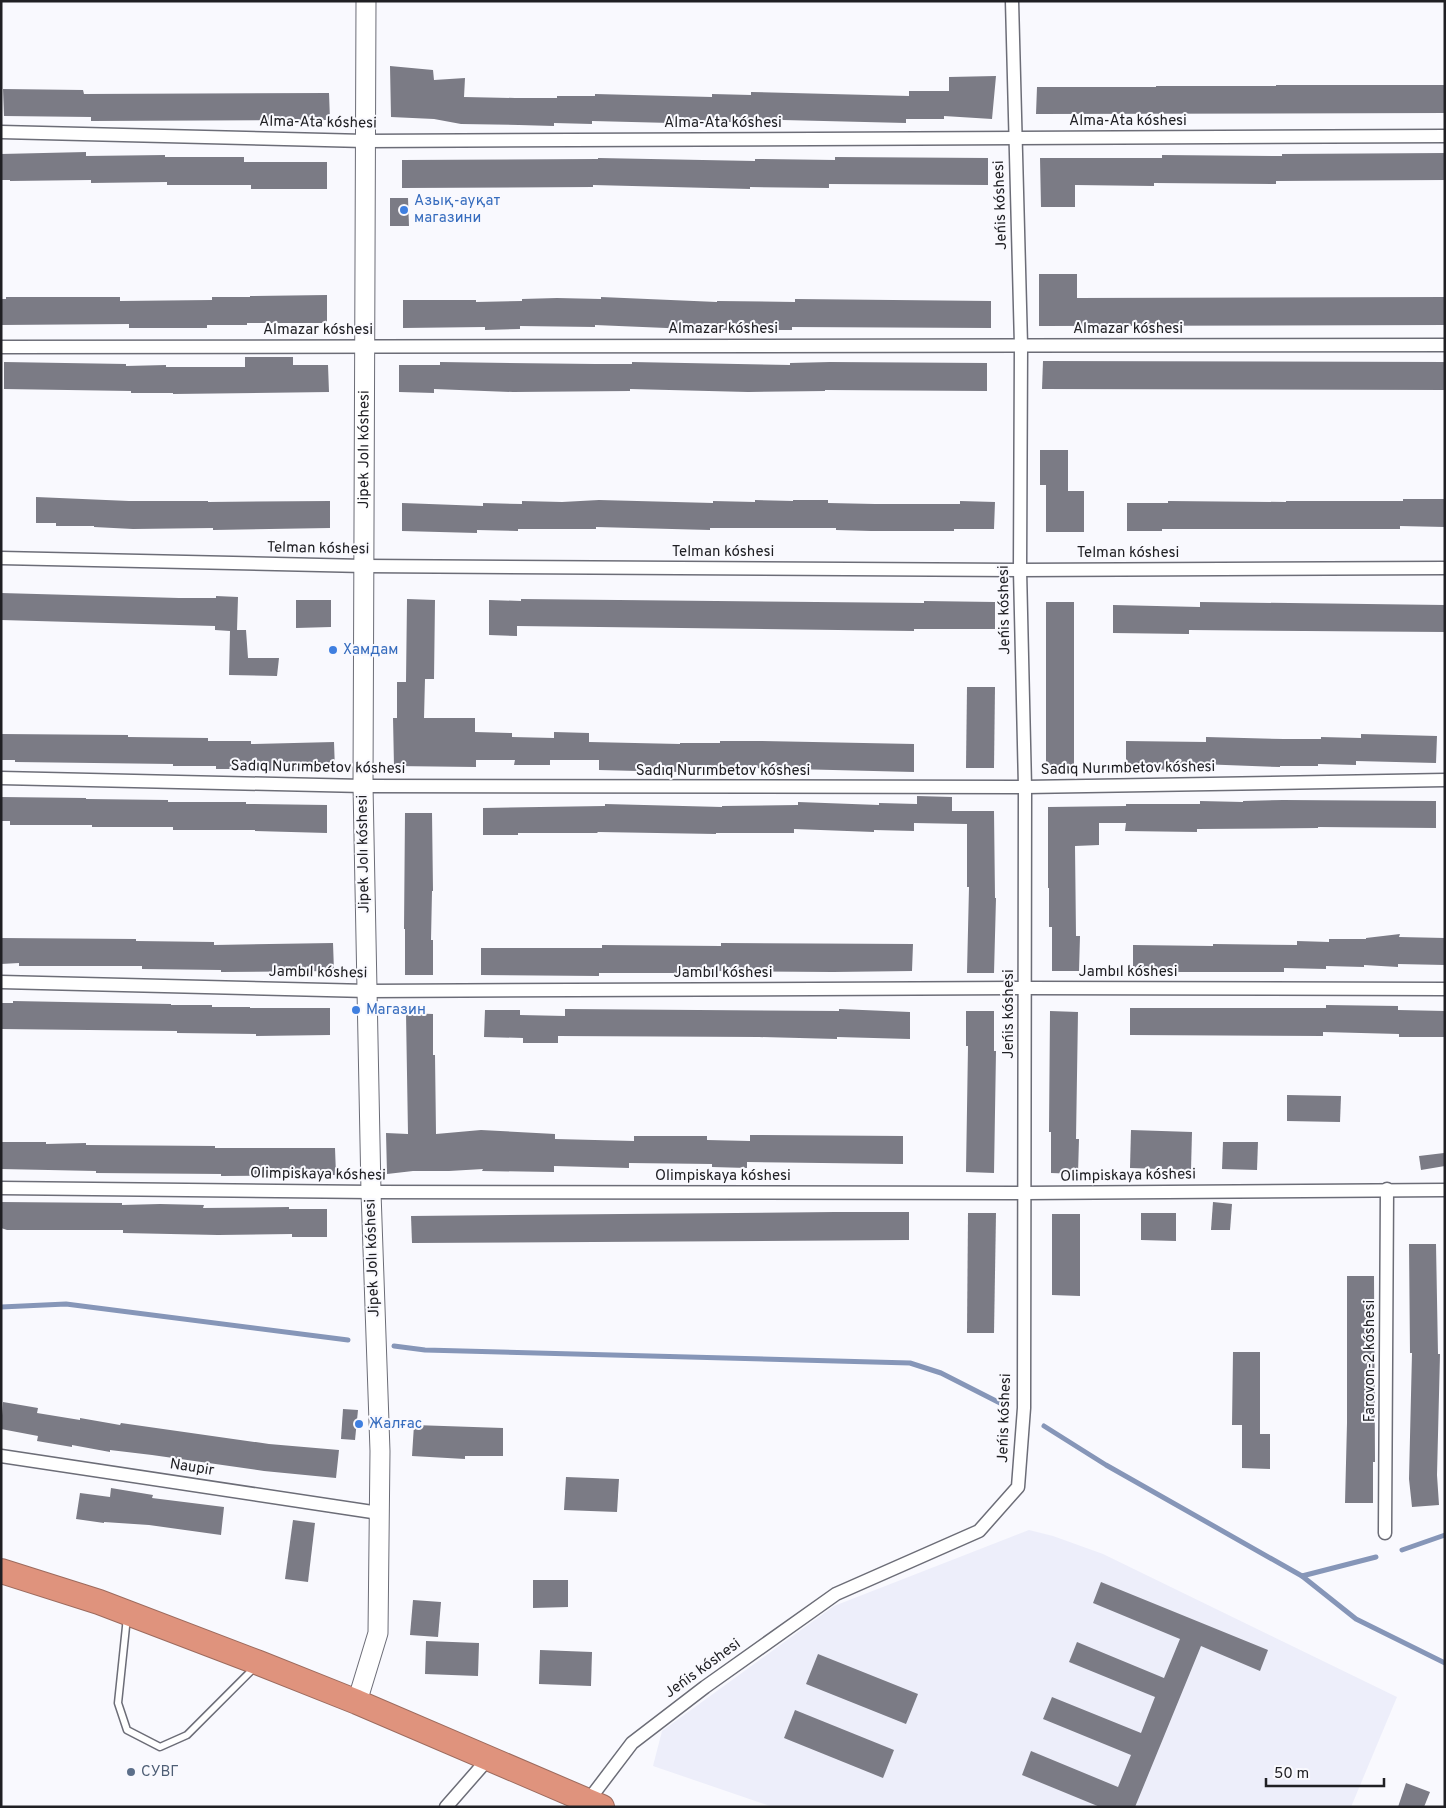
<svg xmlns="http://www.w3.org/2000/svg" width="1446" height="1808" font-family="Overpass,sans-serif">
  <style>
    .built { fill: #edeefa }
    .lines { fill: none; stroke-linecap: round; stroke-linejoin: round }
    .stream { stroke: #8696b8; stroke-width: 5 }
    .building { fill: #7b7b85 }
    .lane-casing { stroke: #6c6d77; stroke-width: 9 }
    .street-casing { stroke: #6c6d77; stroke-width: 15 }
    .secondary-casing { stroke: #6c6d77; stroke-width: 21 }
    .highway-casing { stroke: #9c6b5e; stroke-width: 26 }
    .lane { stroke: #fff; stroke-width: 6 }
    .street { stroke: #fff; stroke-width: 12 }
    .secondary { stroke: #fff; stroke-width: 19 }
    .highway { stroke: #df937d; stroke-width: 24 }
    .shop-dot { fill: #3f7fe0; stroke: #f9f9fe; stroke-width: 2 }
    .service-dot { fill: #5c6f8a; stroke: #f9f9fe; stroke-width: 2 }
    .labels { text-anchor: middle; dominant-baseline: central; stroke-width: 4; stroke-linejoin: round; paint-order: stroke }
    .street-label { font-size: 15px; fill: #202024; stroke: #f9f9fe }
    .shop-label { font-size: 15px; fill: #366cbe; stroke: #f9f9fe; text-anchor: start }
    .service-label { font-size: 15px; fill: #4e5e75; stroke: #f9f9fe; text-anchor: start }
  </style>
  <rect width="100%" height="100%" fill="#f9f9fe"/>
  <!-- built -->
  <path class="built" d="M 1029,1530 L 1053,1536 L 1103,1554 L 1397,1697 L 1351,1807 L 773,1807 L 653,1766 L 662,1731 L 834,1606 Z"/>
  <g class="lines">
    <!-- stream -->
    <g class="stream">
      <path d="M 1,1307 L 66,1304 L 348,1340"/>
      <path d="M 394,1346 L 425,1350 L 910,1363 L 941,1373 L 1000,1403"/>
      <path d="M 1044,1426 L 1106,1465 L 1302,1576 L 1376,1557"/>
      <path d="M 1402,1550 L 1445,1535"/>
      <path d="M 1302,1576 L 1356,1619 L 1445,1663"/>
    </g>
  </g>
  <!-- building -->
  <g class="building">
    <path d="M 390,66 L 433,70 L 434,80 L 465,78 L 464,97 L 515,98 L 557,98 L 557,96 L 595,96 L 595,94 L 712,97 L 712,94 L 751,95 L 751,92 L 909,96 L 909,91 L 949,91 L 949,77 L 996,76 L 992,119 L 944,116 L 944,119 L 906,119 L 906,123 L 747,119 L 747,122 L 711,122 L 711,124 L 592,121 L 592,124 L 554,123 L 554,126 L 519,125 L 461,124 L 434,119 L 391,117 Z"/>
    <path d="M 1276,85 L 1445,85 L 1445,113 L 1036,114 L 1037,87 L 1156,87 L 1156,86 L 1276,86 Z"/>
    <path d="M 3,89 L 83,90 L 84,94 L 329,93 L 330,120 L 91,121 L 91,117 L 4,116 Z"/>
    <path d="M 86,152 L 86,156 L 165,155 L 165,157 L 244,157 L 244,162 L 327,162 L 327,189 L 251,189 L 251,185 L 167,185 L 167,182 L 91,183 L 91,180 L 10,181 L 10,180 L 1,180 L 1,154 Z"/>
    <path d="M 1445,153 L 1445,180 L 1276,181 L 1276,184 L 1154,183 L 1154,186 L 1075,185 L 1075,207 L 1041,207 L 1040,158 L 1162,158 L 1162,155 L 1282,156 L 1282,154 Z"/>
    <path d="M 835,157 L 988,158 L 988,185 L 829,184 L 829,188 L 750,187 L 750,189 L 593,185 L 593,187 L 402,188 L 402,160 L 598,159 L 598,158 L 755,161 L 755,159 L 835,160 Z"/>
    <path d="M 390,198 L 408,198 L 409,226 L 390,226 Z"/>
    <path d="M 1039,274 L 1077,274 L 1077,298 L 1445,297 L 1445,325 L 1039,326 Z"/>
    <path d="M 327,295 L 327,323 L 247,323 L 247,325 L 207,325 L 207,328 L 129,328 L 129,324 L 1,325 L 1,299 L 6,299 L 6,297 L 120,297 L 120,301 L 212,300 L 212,297 L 250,297 L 250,296 Z"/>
    <path d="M 601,297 L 717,302 L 717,301 L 795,302 L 795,299 L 991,301 L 991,328 L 792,327 L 792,330 L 714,330 L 595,325 L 595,327 L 520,326 L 520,329 L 485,330 L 485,327 L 403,328 L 403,300 L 476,300 L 476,302 L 522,301 L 522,299 L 557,298 L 601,299 Z"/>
    <path d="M 245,357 L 293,357 L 293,365 L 328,365 L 329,392 L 173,394 L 173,393 L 131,393 L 131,391 L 4,389 L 4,362 L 126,364 L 126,366 L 166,365 L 166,367 L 245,367 Z"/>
    <path d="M 1043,361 L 1445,362 L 1445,390 L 1042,389 Z"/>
    <path d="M 440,362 L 595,364 L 632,364 L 632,362 L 790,365 L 790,363 L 830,362 L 987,363 L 987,391 L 825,390 L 825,391 L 748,392 L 630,389 L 630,391 L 513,392 L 434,389 L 434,393 L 399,392 L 399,365 L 440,365 Z"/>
    <path d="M 1040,450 L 1068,450 L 1068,491 L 1084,491 L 1084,532 L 1046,532 L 1046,485 L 1040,485 Z"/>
    <path d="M 36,497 L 129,501 L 208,501 L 208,502 L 330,501 L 330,528 L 213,530 L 213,528 L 133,529 L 94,527 L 94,526 L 56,526 L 56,523 L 36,523 Z"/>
    <path d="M 1403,499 L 1445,499 L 1445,527 L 1400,526 L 1400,529 L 1162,529 L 1162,531 L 1127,531 L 1127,503 L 1168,503 L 1168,501 L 1286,502 L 1286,501 L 1403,501 Z"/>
    <path d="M 599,500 L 713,503 L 713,501 L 755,502 L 755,500 L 793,501 L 793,500 L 828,500 L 828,503 L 875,504 L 960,504 L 960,501 L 995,502 L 994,529 L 954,529 L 954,531 L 871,531 L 836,530 L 836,528 L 710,528 L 710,530 L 596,527 L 596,529 L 518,529 L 518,531 L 477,530 L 477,533 L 402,531 L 402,503 L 483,506 L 483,503 L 522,504 L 522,501 L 562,502 Z"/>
    <path d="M 1,593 L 179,598 L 216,598 L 216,596 L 238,597 L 237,630 L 246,630 L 248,658 L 279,658 L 277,676 L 229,675 L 230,631 L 215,630 L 215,626 L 1,620 Z"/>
    <path d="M 407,599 L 435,600 L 434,679 L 425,679 L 424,718 L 475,718 L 475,732 L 512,733 L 512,737 L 554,738 L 554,732 L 589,733 L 589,742 L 680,744 L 680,743 L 720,743 L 720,741 L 758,741 L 914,744 L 914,772 L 754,768 L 715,768 L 715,771 L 677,770 L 677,772 L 599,770 L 599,760 L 550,760 L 550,765 L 514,765 L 515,760 L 476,760 L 476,767 L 394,766 L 393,718 L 397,718 L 397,682 L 406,682 Z"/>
    <path d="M 521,599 L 924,603 L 924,601 L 995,602 L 995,629 L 914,629 L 914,631 L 517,626 L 517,636 L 489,635 L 489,600 L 521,601 Z"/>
    <path d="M 296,600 L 331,600 L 331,627 L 296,628 Z"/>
    <path d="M 1046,602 L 1074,602 L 1074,770 L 1046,769 Z"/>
    <path d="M 1200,602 L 1445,605 L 1445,632 L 1189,630 L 1189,634 L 1113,633 L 1113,605 L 1200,607 Z"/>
    <path d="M 967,687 L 995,687 L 994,768 L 966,768 Z"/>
    <path d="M 1,734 L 128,735 L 128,737 L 208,738 L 208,741 L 251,741 L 251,744 L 334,742 L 335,770 L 255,771 L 255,769 L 216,769 L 216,766 L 173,766 L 173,764 L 15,762 L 15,760 L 1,760 Z"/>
    <path d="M 1361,734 L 1437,736 L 1436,763 L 1356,761 L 1356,765 L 1318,764 L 1318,766 L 1280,766 L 1280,767 L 1199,764 L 1199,770 L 1126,769 L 1126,741 L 1206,742 L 1206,737 L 1284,739 L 1321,739 L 1321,737 L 1361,738 Z"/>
    <path d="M 917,796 L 952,797 L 952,811 L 994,811 L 995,898 L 996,898 L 994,973 L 967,973 L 969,887 L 967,887 L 967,824 L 914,823 L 914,831 L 874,830 L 874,832 L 794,829 L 794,833 L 716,833 L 716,834 L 598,832 L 597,833 L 518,833 L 518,835 L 483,835 L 483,808 L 605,806 L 605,804 L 722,807 L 722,806 L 798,805 L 798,802 L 879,805 L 879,803 L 917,804 Z"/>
    <path d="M 1,797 L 86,798 L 86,799 L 168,800 L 168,802 L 246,802 L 246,804 L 327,805 L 327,833 L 255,831 L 255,830 L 173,830 L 173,827 L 92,827 L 92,825 L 10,825 L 10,821 L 1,821 Z"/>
    <path d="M 1283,800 L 1436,801 L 1436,828 L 1318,827 L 1318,828 L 1197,829 L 1197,832 L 1125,831 L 1126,823 L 1099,823 L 1099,845 L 1075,846 L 1076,936 L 1080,936 L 1079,971 L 1052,971 L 1052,927 L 1049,927 L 1049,888 L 1048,888 L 1048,807 L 1126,806 L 1126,804 L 1200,804 L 1200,801 L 1243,802 L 1243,801 Z"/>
    <path d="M 405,813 L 432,813 L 433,891 L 432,891 L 431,940 L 433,940 L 433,975 L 405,975 L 405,929 L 404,929 Z"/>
    <path d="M 1400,934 L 1399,937 L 1445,938 L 1445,965 L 1398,964 L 1398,967 L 1364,965 L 1364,967 L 1326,966 L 1326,969 L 1284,968 L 1284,972 L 1133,972 L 1133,945 L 1213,946 L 1213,944 L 1297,945 L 1297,941 L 1329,942 L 1329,939 L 1366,939 L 1366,938 Z"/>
    <path d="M 1,938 L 136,939 L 136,941 L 214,942 L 214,945 L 333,943 L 334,971 L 221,972 L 221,970 L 142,969 L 142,966 L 19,966 L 19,963 L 1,964 Z"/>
    <path d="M 721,943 L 913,944 L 912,971 L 833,972 L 716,971 L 716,973 L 599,973 L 599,976 L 481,975 L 481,948 L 602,948 L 602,945 L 721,946 Z"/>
    <path d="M 13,1001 L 171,1004 L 171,1005 L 212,1005 L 212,1007 L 250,1007 L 250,1008 L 330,1008 L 330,1035 L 256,1036 L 256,1034 L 177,1033 L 177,1031 L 1,1029 L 1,1003 L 13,1003 Z"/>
    <path d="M 1326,1005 L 1398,1006 L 1398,1010 L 1445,1011 L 1445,1037 L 1399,1037 L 1399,1034 L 1323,1032 L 1323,1036 L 1130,1035 L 1130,1008 L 1326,1008 Z"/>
    <path d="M 565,1009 L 839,1011 L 839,1009 L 910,1012 L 910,1039 L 837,1037 L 837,1039 L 759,1037 L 558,1036 L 558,1043 L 523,1043 L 523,1038 L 484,1037 L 485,1010 L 520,1010 L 520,1015 L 565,1016 Z"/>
    <path d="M 966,1011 L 994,1011 L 994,1051 L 996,1051 L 994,1173 L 966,1172 L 968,1046 L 966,1046 Z"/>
    <path d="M 1050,1011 L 1078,1012 L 1076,1139 L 1079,1139 L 1078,1174 L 1051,1173 L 1051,1132 L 1049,1132 Z"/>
    <path d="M 406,1013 L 433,1014 L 433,1055 L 435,1055 L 436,1134 L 481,1130 L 555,1134 L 555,1139 L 634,1141 L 634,1136 L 707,1136 L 707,1140 L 750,1141 L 750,1135 L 903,1136 L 903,1164 L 747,1162 L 747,1168 L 712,1167 L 712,1164 L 629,1163 L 629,1168 L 554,1166 L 554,1172 L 482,1171 L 483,1169 L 449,1171 L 413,1171 L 387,1174 L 386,1133 L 408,1134 Z"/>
    <path d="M 1287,1095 L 1341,1096 L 1340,1122 L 1287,1121 Z"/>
    <path d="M 1131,1130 L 1192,1132 L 1191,1170 L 1130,1168 Z"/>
    <path d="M 1,1142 L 46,1142 L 46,1144 L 86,1143 L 86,1145 L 215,1146 L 215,1148 L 335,1148 L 336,1175 L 221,1176 L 221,1174 L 96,1173 L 96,1171 L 1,1169 Z"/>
    <path d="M 1223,1142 L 1258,1142 L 1257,1170 L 1222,1169 Z"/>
    <path d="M 1444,1153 L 1445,1166 L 1421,1170 L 1419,1156 Z"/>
    <path d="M 1,1202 L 122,1203 L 122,1205 L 160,1204 L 204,1205 L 203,1208 L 289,1207 L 289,1209 L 327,1209 L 327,1237 L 292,1237 L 292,1234 L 218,1235 L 123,1233 L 123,1230 L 7,1230 L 1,1228 Z"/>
    <path d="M 1213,1202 L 1232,1204 L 1230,1230 L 1211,1230 Z"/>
    <path d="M 835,1212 L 909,1212 L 909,1240 L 412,1243 L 411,1216 Z"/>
    <path d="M 968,1213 L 996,1213 L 994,1333 L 967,1333 Z"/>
    <path d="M 1141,1213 L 1176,1213 L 1176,1241 L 1141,1240 Z"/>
    <path d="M 1052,1214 L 1080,1214 L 1080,1296 L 1052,1295 Z"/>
    <path d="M 1409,1244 L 1436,1244 L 1438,1354 L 1440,1354 L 1437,1475 L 1439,1505 L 1412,1507 L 1409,1479 L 1412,1353 L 1410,1353 Z"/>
    <path d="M 1347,1276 L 1374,1276 L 1375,1462 L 1373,1462 L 1373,1503 L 1345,1503 L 1347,1423 Z"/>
    <path d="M 1233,1352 L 1260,1352 L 1260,1434 L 1270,1434 L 1270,1469 L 1242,1468 L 1242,1425 L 1232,1425 Z"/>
    <path d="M 3,1402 L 38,1408 L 37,1413 L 80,1420 L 80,1418 L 120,1425 L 121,1423 L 269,1444 L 339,1450 L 336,1478 L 264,1471 L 152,1455 L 110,1450 L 110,1452 L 72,1445 L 72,1447 L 37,1441 L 38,1436 L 1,1429 Z"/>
    <path d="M 343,1409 L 358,1410 L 355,1440 L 341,1439 Z"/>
    <path d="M 414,1425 L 503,1428 L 503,1456 L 465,1456 L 465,1459 L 412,1456 Z"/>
    <path d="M 566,1477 L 619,1479 L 617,1512 L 564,1510 Z"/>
    <path d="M 111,1488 L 153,1495 L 152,1498 L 224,1507 L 221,1535 L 149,1525 L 104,1522 L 104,1523 L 76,1519 L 80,1493 L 110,1497 Z"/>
    <path d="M 293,1520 L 315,1523 L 308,1582 L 285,1579 Z"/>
    <path d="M 533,1580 L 568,1580 L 568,1607 L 533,1608 Z"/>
    <path d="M 1101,1582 L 1268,1650 L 1260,1671 L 1201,1646 L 1135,1807 L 1100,1807 L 1022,1775 L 1031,1751 L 1118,1787 L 1131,1755 L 1043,1719 L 1052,1697 L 1141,1733 L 1155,1697 L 1069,1662 L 1077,1642 L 1164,1678 L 1180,1639 L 1093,1603 Z"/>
    <path d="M 413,1600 L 441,1602 L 438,1637 L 410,1635 Z"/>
    <path d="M 426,1641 L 479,1643 L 478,1676 L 425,1674 Z"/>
    <path d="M 540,1650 L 592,1652 L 591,1686 L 539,1684 Z"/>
    <path d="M 818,1654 L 918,1694 L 906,1724 L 806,1684 Z"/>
    <path d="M 795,1710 L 894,1750 L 883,1778 L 784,1738 Z"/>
    <path d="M 1406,1783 L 1430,1792 L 1424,1807 L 1398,1807 Z"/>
  </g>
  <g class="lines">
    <defs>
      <path id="lane" d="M 127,1617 L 118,1703 L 127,1730 L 160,1747 L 187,1735 L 256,1666"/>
      <g id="street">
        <path d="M 1,132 L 365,141 L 1445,136"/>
        <path d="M 1,347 L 1445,345"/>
        <path d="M 1,558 L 364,566 L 1020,570 L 1445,568"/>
        <path d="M 1,778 L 363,786 L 1025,787 L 1445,780"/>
        <path d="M 1,982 L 368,991 L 1025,988 L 1445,989"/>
        <path d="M 1,1188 L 371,1192 L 1025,1193 L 1445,1190"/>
        <path d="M 1,1456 L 379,1513"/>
        <path d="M 1385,1533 L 1387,1189"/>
        <path d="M 588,1801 L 632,1743 L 705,1687 L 836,1594 L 979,1531 L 1018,1487 L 1024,1408 L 1025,787 L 1020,570 L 1021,345 L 1012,1"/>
        <path d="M 446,1807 L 488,1759"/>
      </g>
      <g id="secondary">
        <path id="s1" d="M 357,1702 L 378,1633 L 380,1451 L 371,1192 L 363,786 L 366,1"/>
      </g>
      <path id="highway" d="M 1,1571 L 99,1602 L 259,1663 L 357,1702 L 602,1807"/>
    </defs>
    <!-- lane casing -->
    <use href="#lane" class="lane-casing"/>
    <!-- street casing -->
    <use href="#street" class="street-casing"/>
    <!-- secondary casing -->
    <use href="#secondary" class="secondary-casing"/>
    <!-- highway casing -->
    <use href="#highway" class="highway-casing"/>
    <!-- lane -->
    <use href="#lane" class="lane"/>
    <!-- street -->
    <use href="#street" class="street"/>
    <!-- secondary -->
    <use href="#secondary" class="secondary"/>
    <!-- highway -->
    <use href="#highway" class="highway"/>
  </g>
  <!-- markers -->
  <g class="shop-dot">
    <circle cx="404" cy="210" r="5"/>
    <circle cx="333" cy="650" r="5"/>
    <circle cx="356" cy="1010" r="5"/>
    <circle cx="359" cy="1424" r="5"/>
  </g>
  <circle class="service-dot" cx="131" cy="1772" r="5"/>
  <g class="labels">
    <!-- street labels -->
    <g class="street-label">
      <text x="1128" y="121">Alma-Ata kóshesi</text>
      <text transform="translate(318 123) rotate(1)">Alma-Ata kóshesi</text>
      <text x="723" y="123">Alma-Ata kóshesi</text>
      <text transform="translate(1001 205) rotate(-92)">Jeńis kóshesi</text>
      <text x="723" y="329">Almazar kóshesi</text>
      <text x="1128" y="329">Almazar kóshesi</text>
      <text x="318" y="330">Almazar kóshesi</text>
      <text stroke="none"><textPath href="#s1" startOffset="1256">Jipek Jolı kóshesi</textPath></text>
      <text transform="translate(318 549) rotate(1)">Telman kóshesi</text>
      <text x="723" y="552">Telman kóshesi</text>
      <text x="1128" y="553">Telman kóshesi</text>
      <text transform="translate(1005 610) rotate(-91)">Jeńis kóshesi</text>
      <text transform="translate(318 768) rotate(1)">Sadıq Nurımbetov kóshesi</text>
      <text transform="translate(1128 769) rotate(-1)">Sadıq Nurımbetov kóshesi</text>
      <text x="723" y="771">Sadıq Nurımbetov kóshesi</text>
      <text transform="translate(364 854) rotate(-91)">Jipek Jolı kóshesi</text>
      <text x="1128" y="972">Jambıl kóshesi</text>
      <text transform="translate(318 973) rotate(1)">Jambıl kóshesi</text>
      <text x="723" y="973">Jambıl kóshesi</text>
      <text transform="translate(1009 1014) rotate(-90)">Jeńis kóshesi</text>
      <text transform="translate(318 1175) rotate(1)">Olimpiskaya kóshesi</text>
      <text x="723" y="1176">Olimpiskaya kóshesi</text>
      <text transform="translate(1128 1176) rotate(-1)">Olimpiskaya kóshesi</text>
      <text transform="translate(373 1258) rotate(-92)">Jipek Jolı kóshesi</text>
      <text transform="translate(1370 1361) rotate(-90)">Farovon-2 kóshesi</text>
      <text transform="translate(1005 1418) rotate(-88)">Jeńis kóshesi</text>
      <text transform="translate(192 1468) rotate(9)">Naupir</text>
      <text transform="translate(703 1669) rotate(-36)">Jeńis kóshesi</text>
    </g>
    <!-- shop labels -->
    <g class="shop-label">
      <text x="414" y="201">Азық-ауқат<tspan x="414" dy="17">магазини</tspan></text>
      <text x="343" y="650">Хамдам</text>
      <text x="366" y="1010">Магазин</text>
      <text x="369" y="1424">Жалғас</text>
    </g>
    <!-- service labels -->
    <g class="service-label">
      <text x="141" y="1772">СУВГ</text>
    </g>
  </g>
  <!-- border -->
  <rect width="1446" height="1808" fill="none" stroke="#202024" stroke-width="5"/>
  <!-- scale -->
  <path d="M1266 1778v8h118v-8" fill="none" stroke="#202024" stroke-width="2.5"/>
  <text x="1274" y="1778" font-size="15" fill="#202024" stroke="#f9f9fe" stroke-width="4" paint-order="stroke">50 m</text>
</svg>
